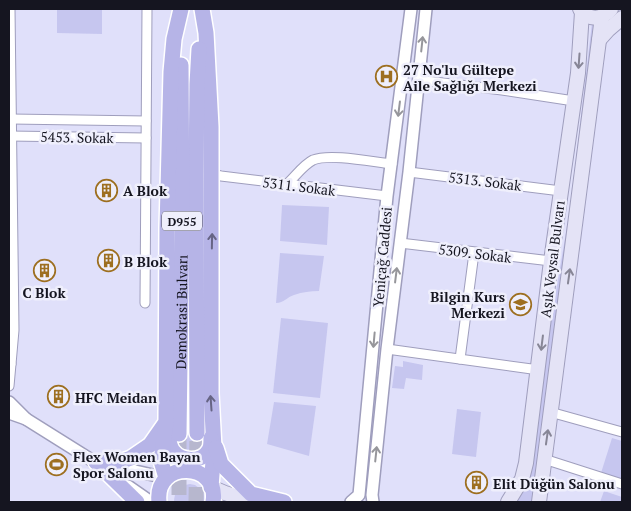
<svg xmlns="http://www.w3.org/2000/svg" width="631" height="511" font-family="'PT Serif',serif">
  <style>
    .green { fill: #c6c6ef }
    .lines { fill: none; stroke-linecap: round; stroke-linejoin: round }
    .trunk-tunnel { stroke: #b7b7ce; stroke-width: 15; stroke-dasharray: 15 8; stroke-linecap: butt }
    .minor-casing { stroke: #9f9ebd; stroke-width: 11 }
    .tertiary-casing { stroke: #9f9ebd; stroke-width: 14 }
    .secondary-casing { stroke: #9f9ebd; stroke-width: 16 }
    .trunk-casing { stroke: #fff; stroke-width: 18 }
    .minor { stroke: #fff; stroke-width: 9 }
    .tertiary { stroke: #fff; stroke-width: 11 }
    .secondary { stroke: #e4e3f6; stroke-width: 14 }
    .trunk { stroke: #b6b4e7; stroke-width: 15 }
    .oneway { stroke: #96969b }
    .oneway2 { stroke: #878696 }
    .oneway3 { stroke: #666484 }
    .labels { text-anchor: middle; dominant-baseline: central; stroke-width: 5; stroke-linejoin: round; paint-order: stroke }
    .shield { fill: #efeffc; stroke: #565662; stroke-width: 1 }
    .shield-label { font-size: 12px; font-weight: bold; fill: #151520 }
    .poi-label { font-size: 14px; font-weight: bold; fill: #151520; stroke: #efeffc; text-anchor: start }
    .street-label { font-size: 14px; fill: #151520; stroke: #efeffc }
  </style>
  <rect width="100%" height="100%" fill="#e0e0fa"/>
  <!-- green -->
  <g class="green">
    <path d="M 57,9 L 102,9 L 102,34 L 57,33 Z"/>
    <path d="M 592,23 L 597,24 L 534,502 L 514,502 L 545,356 L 570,209 Z"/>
    <path d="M 282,205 L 329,207 L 327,245 L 280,241 Z"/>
    <path d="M 280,253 L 324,256 L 319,291 C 310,291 303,292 294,295 C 287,297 284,303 276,303 Z"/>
    <path d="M 281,318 L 328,323 L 320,398 L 273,393 Z"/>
    <path d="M 403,361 L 423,365 L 422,380 L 406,378 L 404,389 L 392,388 L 395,366 L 403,367 Z"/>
    <path d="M 274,402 L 316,406 L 309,456 L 267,444 Z"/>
    <path d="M 457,409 L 481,412 L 476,457 L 452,454 Z"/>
    <path d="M 175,435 L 206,435 L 205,442 C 197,450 192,451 181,448 Z"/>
    <path d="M 612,438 L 622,441 L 622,479 L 601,473 Z"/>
    <path d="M 190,484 L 195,485 L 203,491 L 205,502 L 174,502 C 174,492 179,485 190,484 Z"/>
    <path d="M 604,491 L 622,497 L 622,502 L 600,502 Z"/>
  </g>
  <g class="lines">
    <!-- trunk-tunnel -->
    <g class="trunk-tunnel">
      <path d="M 179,434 L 179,502"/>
      <path d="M 196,502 L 197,433"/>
    </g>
    <defs>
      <g id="minor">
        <path d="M 10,9 L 14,330 L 11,364"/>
        <path d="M 418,80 L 502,90 L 574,101"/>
        <path d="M 11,119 L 146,121"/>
        <path d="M 9,136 L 146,138"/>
        <path d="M 409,172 L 561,191"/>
        <path d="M 211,173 L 221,176 L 387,196"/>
        <path d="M 287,184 C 295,177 303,165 313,160 C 330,153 373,162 392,164"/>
        <path d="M 400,243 L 551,261"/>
        <path d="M 145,303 L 147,9"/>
        <path d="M 387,349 L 539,370"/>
        <path d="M 460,359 L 474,253"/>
        <path d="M 9,367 L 11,364 L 9,386"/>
        <path d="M 550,412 L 622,432"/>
        <path d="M 544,459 L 622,484"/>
      </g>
      <g id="tertiary">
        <path d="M 9,402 L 26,419 L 9,413"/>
        <path d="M 26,419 L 101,466"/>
        <path d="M 109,465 L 166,478"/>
        <path d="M 128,486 L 151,502"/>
        <path d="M 351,502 L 359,495 L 387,196 L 411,9"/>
        <path d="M 373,502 L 372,495 L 387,349 L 409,172 L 426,9"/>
      </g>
      <g id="secondary">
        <path d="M 580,9 C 589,21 602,20 611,9"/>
        <path d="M 599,40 L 608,30 L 622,18"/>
        <path d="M 211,487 L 225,493 L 253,502"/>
        <path d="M 508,502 L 522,479 L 526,463 L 551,261 L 578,73 L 582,12"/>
        <path d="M 539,502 L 602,17"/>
      </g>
      <g id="trunk">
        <path d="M 202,9 L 206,33 L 211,127 L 211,393 L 214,448 L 211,487"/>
        <path d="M 167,432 C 169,439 169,446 173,451 C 181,462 202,463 209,450 C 211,447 211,442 211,438"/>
        <path d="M 197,433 L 196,174 L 197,84 L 199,49"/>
        <path id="s1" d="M 179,434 L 182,218 L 181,65"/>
        <path d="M 216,448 L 221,464 L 251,494 L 284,502"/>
        <path d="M 96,462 L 117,463 L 131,458 L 150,445 L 164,425"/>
        <path d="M 96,462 L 137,502"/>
        <path d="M 166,478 L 161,461 L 166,423 L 167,228 L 171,72 L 174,39 L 181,9"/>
        <path d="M 159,502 C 154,459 220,461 213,502"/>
      </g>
    </defs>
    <!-- minor casing -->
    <use href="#minor" class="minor-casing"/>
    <!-- tertiary casing -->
    <use href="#tertiary" class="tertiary-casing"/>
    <!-- secondary casing -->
    <use href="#secondary" class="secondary-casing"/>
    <!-- trunk casing -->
    <use href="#trunk" class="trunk-casing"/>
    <!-- minor -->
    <use href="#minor" class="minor"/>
    <!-- tertiary -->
    <use href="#tertiary" class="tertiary"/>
    <!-- secondary -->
    <use href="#secondary" class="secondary"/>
    <!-- trunk -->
    <use href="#trunk" class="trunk"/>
  </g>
  <!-- one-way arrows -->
  <defs><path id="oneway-shaft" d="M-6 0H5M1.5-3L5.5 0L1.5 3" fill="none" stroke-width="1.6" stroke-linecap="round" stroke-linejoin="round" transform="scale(1.25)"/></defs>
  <g class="oneway">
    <use href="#oneway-shaft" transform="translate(422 44) rotate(-84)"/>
    <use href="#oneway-shaft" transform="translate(399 109) rotate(97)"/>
    <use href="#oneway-shaft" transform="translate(396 275) rotate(-83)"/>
    <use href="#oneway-shaft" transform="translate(374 340) rotate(95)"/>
    <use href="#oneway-shaft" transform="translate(376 454) rotate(-84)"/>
  </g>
  <g class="oneway2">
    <use href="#oneway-shaft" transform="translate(579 61) rotate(94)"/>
    <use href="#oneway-shaft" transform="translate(569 276) rotate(-82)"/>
    <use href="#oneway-shaft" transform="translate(542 343) rotate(97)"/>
    <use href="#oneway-shaft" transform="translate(547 437) rotate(-82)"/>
  </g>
  <g class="oneway3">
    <use href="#oneway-shaft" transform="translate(212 241) rotate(-89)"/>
    <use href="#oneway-shaft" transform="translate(211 403) rotate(-94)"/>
  </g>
  <!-- icons -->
  <defs>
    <symbol id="hospital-ring" viewBox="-11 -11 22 22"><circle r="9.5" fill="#efeffc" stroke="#9d6f20" stroke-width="1.5"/><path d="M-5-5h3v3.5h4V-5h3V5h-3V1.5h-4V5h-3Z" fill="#9d6f20"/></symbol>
    <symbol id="building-ring" viewBox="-11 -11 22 22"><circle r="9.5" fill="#efeffc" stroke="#9d6f20" stroke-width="1.5"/><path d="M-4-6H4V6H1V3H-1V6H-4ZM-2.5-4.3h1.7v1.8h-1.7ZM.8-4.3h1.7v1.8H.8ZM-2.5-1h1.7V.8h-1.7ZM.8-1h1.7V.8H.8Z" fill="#9d6f20"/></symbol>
    <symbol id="school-ring" viewBox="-11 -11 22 22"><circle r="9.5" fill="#efeffc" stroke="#9d6f20" stroke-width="1.5"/><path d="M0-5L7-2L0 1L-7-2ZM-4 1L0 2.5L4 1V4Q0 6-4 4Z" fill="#9d6f20"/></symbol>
    <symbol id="stadium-ring" viewBox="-11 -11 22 22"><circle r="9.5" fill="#efeffc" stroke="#9d6f20" stroke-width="1.5"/><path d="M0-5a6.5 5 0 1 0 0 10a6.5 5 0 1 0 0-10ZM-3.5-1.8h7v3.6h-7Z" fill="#9d6f20"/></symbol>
  </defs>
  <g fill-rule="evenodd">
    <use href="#hospital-ring" x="374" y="64" width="25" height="25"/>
    <use href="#building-ring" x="94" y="178" width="25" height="25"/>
    <use href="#building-ring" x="96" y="248" width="25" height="25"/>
    <use href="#building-ring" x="32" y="258" width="25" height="25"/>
    <use href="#school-ring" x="508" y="292" width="25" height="25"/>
    <use href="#building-ring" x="46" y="384" width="25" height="25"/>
    <use href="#stadium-ring" x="44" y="452" width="25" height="25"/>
    <use href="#building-ring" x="464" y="470" width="25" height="25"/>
  </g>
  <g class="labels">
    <!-- shield labels -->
    <rect class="shield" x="162" y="211.5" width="40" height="19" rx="4"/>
    <g class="shield-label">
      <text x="182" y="221">D955</text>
    </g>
    <!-- poi labels -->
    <g class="poi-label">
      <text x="403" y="69">27 No'lu Gültepe<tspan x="403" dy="16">Aile Sağlığı Merkezi</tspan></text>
      <text x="123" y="190">A Blok</text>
      <text x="124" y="261">B Blok</text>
      <text x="44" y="292" text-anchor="middle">C Blok</text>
      <text x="505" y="296" text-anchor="end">Bilgin Kurs<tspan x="505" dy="16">Merkezi</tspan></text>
      <text x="75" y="397">HFC Meidan</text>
      <text x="73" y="456">Flex Women Bayan<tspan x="73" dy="16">Spor Salonu</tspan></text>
      <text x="493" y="483">Elit Düğün Salonu</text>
    </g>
    <!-- street labels -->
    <g class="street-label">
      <text transform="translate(77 137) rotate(1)">5453. Sokak</text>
      <text transform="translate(485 181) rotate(7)">5313. Sokak</text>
      <text transform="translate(299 186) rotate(7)">5311. Sokak</text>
      <text transform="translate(475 253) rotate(7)">5309. Sokak</text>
      <text transform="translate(382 257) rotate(-85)">Yeniçağ Caddesi</text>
      <text transform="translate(552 259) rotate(-83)">Aşık Veysal Bulvarı</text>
      <text stroke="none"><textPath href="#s1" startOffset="122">Demokrasi Bulvarı</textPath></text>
    </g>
  </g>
  <!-- border -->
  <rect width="631" height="511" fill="none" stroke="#151520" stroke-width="20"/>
</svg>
